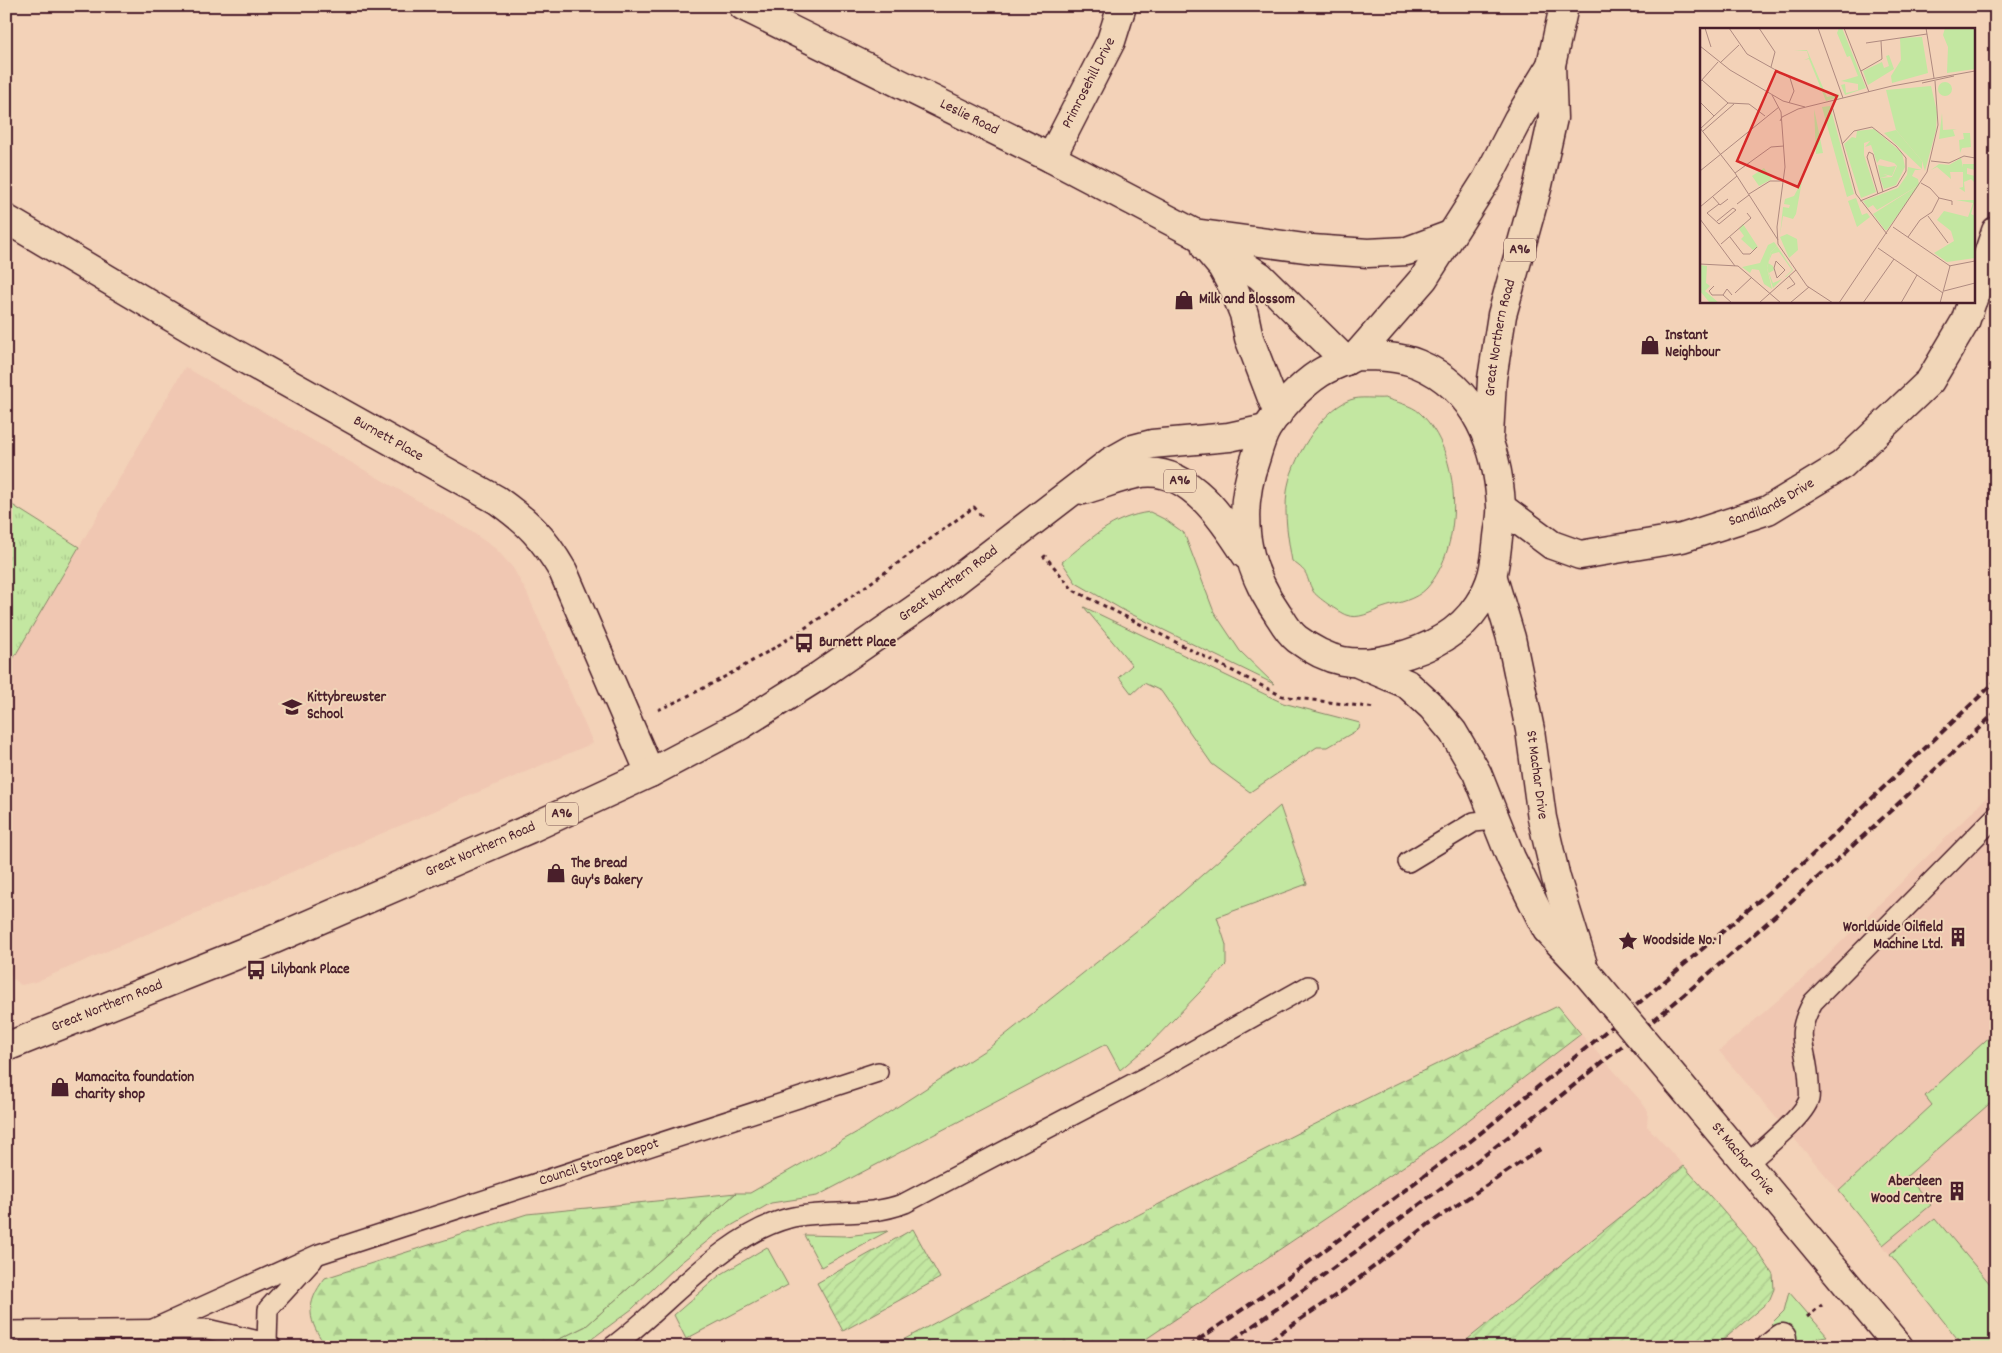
<svg xmlns="http://www.w3.org/2000/svg" width="2002" height="1353" font-family="Dekko,sans-serif">
  <style>
    .built { fill: #f0c7b2 }
    .grass { fill: #c3e7a1; stroke: #868366 }
    .forest { fill: url(#forest-firs); stroke: #868366 }
    .park { fill: url(#park-tufts); stroke: #868366 }
    .garden { fill: url(#garden-furrows); stroke: #868366 }
    .lines { fill: none; stroke-linecap: round; stroke-linejoin: round }
    .service-casing { stroke: #4a1f2b; stroke-width: 22 }
    .minor-casing { stroke: #4a1f2b; stroke-width: 31 }
    .tertiary-casing { stroke: #4a1f2b; stroke-width: 31 }
    .secondary-casing { stroke: #4a1f2b; stroke-width: 31 }
    .primary-casing { stroke: #4a1f2b; stroke-width: 31 }
    .path { stroke: #4a1f2b; stroke-width: 3; stroke-dasharray: 4 4; stroke-linecap: butt }
    .service { stroke: #f1d6b8; stroke-width: 19 }
    .minor { stroke: #f1d6b8; stroke-width: 28 }
    .tertiary { stroke: #f1d6b8; stroke-width: 28 }
    .secondary { stroke: #f1d6b8; stroke-width: 28 }
    .primary { stroke: #f1d6b8; stroke-width: 28 }
    .rail { stroke: #4a1f2b; stroke-width: 4; stroke-dasharray: 8 4; stroke-linecap: butt }
    .secondary-bridge-casing { stroke: #4a1f2b; stroke-width: 31; stroke-linecap: butt }
    .secondary-bridge { stroke: #f1d6b8; stroke-width: 28 }
    .labels { text-anchor: middle; dominant-baseline: central; stroke-width: 4; stroke-linejoin: round; paint-order: stroke }
    .shield { fill: #f1d6b8; stroke: #7c5655; stroke-width: 1 }
    .shield-label { font-size: 14px; font-weight: bold; fill: #4a1f2b }
    .street-label { font-size: 15px; fill: #4a1f2b; stroke: #f1d6b8 }
    .poi-label { font-size: 15px; font-weight: bold; fill: #4a1f2b; stroke: #f1d6b8; text-anchor: start }
    .inset-road { fill: none; stroke: #af8a80; stroke-width: 1 }
    .view { fill: #d62828; fill-opacity: 0.15; stroke: #d62828; stroke-width: 2.5 }
    .inset-edge { fill: none; stroke: #4a1f2b; stroke-width: 2.5 }
  </style>
  <defs>
    <pattern id="forest-firs" width="22" height="20" patternUnits="userSpaceOnUse" patternTransform="scale(1.25)"><rect width="22" height="20" fill="#c3e7a1"/><path d="M5 1l3.5 6h-7zM16 11l3.5 6h-7z" fill="#a9c68b"/></pattern>
    <pattern id="park-tufts" width="24" height="20" patternUnits="userSpaceOnUse" patternTransform="scale(1.25)"><rect width="24" height="20" fill="#c3e7a1"/><path d="M3 7l-1-3M5 7V3M7 7l1-3M15 17l-1-3M17 17v-4M19 17l1-3" fill="none" stroke="#a9c68b"/></pattern>
    <pattern id="garden-furrows" width="10" height="10" patternUnits="userSpaceOnUse" patternTransform="scale(1.25)"><rect width="10" height="10" fill="#c3e7a1"/><path d="M-1 1l2-2M0 10L10 0M9 11l2-2" fill="none" stroke="#a9c68b"/></pattern>
  </defs>
  <rect width="100%" height="100%" fill="#f3d2b8"/>
  <filter id="ink" filterUnits="userSpaceOnUse"><feTurbulence type="fractalNoise" baseFrequency=".02" numOctaves="2"/><feDisplacementMap in="SourceGraphic" scale="10" xChannelSelector="R" yChannelSelector="G"/><feConvolveMatrix kernelMatrix="1 2 1 2 8 2 1 2 1" color-interpolation-filters="sRGB"/></filter>
  <g filter="url(#ink)">
    <!-- built -->
    <g class="built">
      <path d="M 185,367 L 469,530 L 496,549 L 513,568 L 527,593 L 593,743 L 35,982 L 21,985 L 13,979 L 6,968 L 6,671 Z"/>
      <path d="M 1996,788 L 1996,1347 L 1964,1347 L 1839,1191 L 1719,1051 L 1813,970 Z"/>
      <path d="M 1581,1034 L 1640,1100 L 1648,1111 L 1647,1126 L 1684,1166 L 1458,1347 L 1134,1347 L 1437,1144 Z"/>
    </g>
    <!-- grass -->
    <g class="grass">
      <path d="M 1385,398 C 1395,402 1412,405 1420,413 C 1462,452 1465,545 1427,588 C 1416,600 1397,603 1382,608 C 1371,612 1358,620 1346,615 C 1340,613 1315,596 1313,591 C 1304,574 1311,574 1292,561 C 1288,538 1284,516 1287,492 C 1290,462 1321,410 1350,400 C 1360,396 1375,399 1385,398 Z"/>
      <path d="M 1150,512 L 1166,520 L 1184,533 L 1214,612 L 1240,651 L 1274,684 L 1123,610 L 1076,583 L 1062,562 C 1091,539 1111,517 1150,512 Z"/>
      <path d="M 1084,607 L 1283,703 L 1360,723 L 1359,729 L 1328,747 L 1317,747 L 1250,792 L 1212,764 L 1161,691 L 1144,683 L 1132,694 L 1119,677 L 1132,665 Z"/>
      <path d="M 1280,806 L 1307,884 L 1217,917 L 1226,945 L 1226,965 L 1147,1047 L 1120,1070 L 1106,1044 L 817,1196 L 771,1203 L 715,1235 L 679,1264 L 632,1309 L 585,1344 L 579,1347 L 543,1347 L 586,1326 L 736,1193 L 750,1193 L 866,1127 L 990,1047 L 1159,913 Z"/>
      <path d="M 1996,1031 L 1996,1098 L 1907,1176 L 1931,1205 L 1883,1245 L 1839,1191 L 1932,1105 L 1925,1096 Z"/>
      <path d="M 1935,1218 L 1996,1291 L 1996,1347 L 1964,1347 L 1890,1254 Z"/>
      <path d="M 888,1231 L 821,1267 L 804,1235 L 846,1236 Z"/>
      <path d="M 767,1247 L 788,1285 L 686,1339 L 674,1315 L 720,1275 Z"/>
      <path d="M 1789,1292 L 1827,1336 C 1812,1337 1803,1347 1789,1347 L 1771,1324 L 1784,1311 Z"/>
    </g>
    <!-- forest -->
    <g class="forest">
      <path d="M 1558,1006 L 1581,1034 L 1437,1144 L 1134,1347 L 890,1347 C 1110,1228 1332,1112 1558,1006 Z"/>
      <path d="M 736,1193 L 586,1326 L 543,1347 L 327,1347 C 307,1321 305,1304 325,1278 L 527,1214 Z"/>
    </g>
    <!-- park -->
    <path class="park" d="M 6,501 L 79,547 L 6,671 Z"/>
    <!-- garden -->
    <g class="garden">
      <path d="M 1684,1166 L 1756,1249 L 1773,1274 L 1774,1289 L 1769,1301 L 1715,1347 L 1458,1347 Z"/>
      <path d="M 913,1229 L 940,1278 L 843,1331 L 817,1283 Z"/>
    </g>
    <g class="lines">
      <defs>
        <g id="service">
          <path d="M 1408,862 L 1474,822 L 1495,820"/>
          <path d="M 1748,1163 C 1762,1150 1804,1117 1809,1099 C 1810,1095 1809,1088 1809,1084 C 1808,1047 1792,1039 1813,1002 L 1996,816"/>
          <path id="s1" d="M 151,1330 L 319,1254 L 878,1072"/>
          <path d="M 6,1331 L 207,1329 L 267,1343 L 272,1347"/>
          <path d="M 267,1343 L 268,1309 L 313,1260"/>
          <path d="M 612,1347 C 667,1307 721,1236 789,1218 C 827,1209 868,1218 905,1203 L 1155,1072 L 1308,986"/>
        </g>
        <g id="minor">
          <path id="s2" d="M 1051,158 L 1111,41 L 1122,6"/>
          <path id="s3" d="M 6,219 L 200,334 L 497,500 C 529,523 543,537 563,571 L 650,773"/>
          <path d="M 1973,299 L 1996,231"/>
          <path id="s4" d="M 1502,508 L 1552,545 L 1580,555 L 1682,538 L 1768,510 L 1842,465 L 1930,381 L 1965,322 L 1972,301"/>
          <path d="M 1771,1347 L 1782,1338"/>
        </g>
        <g id="tertiary">
          <path id="s5" d="M 743,6 L 1051,158 L 1194,233 L 1260,276 L 1346,361"/>
          <path d="M 1206,248 L 1222,267 L 1234,289 L 1244,314 L 1249,338 L 1278,414"/>
        </g>
        <g id="secondary">
          <path id="s6" d="M 1493,578 L 1511,638 L 1530,730 L 1542,818 L 1556,878 L 1585,971"/>
          <path d="M 1360,664 L 1407,684 L 1432,707 L 1453,732 L 1477,773 L 1511,858 L 1547,930 L 1581,966"/>
          <path id="s7" d="M 1679,1083 L 1899,1347"/>
        </g>
        <g id="primary">
          <path d="M 1194,233 L 1312,249 L 1368,253 L 1407,251 L 1450,235"/>
          <path d="M 1356,356 C 1377,356 1399,356 1418,364 C 1476,388 1498,448 1501,506 C 1502,516 1499,527 1498,537 C 1495,565 1494,581 1478,605 C 1459,634 1426,650 1393,658 C 1354,668 1328,662 1297,639 C 1289,633 1283,622 1278,614 C 1244,566 1236,513 1256,457 C 1259,447 1262,436 1267,428 C 1280,408 1300,386 1320,373 C 1331,366 1344,362 1356,356 Z"/>
          <path d="M 1356,356 L 1424,278 L 1487,179 L 1518,119 L 1551,65"/>
          <path id="s8" d="M 1489,436 L 1492,379 L 1502,315 L 1538,185 L 1553,118 L 1551,65 L 1564,6"/>
          <path d="M 1083,490 C 1102,485 1122,476 1142,473 C 1189,466 1225,522 1246,555"/>
          <path id="s9" d="M 6,1047 L 254,948 L 529,829 L 650,773 L 741,725 L 819,676 L 954,582 L 1110,462 L 1133,449 L 1152,444 L 1229,437 L 1266,429"/>
        </g>
      </defs>
      <!-- service casing -->
      <use href="#service" class="service-casing"/>
      <!-- minor casing -->
      <use href="#minor" class="minor-casing"/>
      <!-- tertiary casing -->
      <use href="#tertiary" class="tertiary-casing"/>
      <!-- secondary casing -->
      <use href="#secondary" class="secondary-casing"/>
      <!-- primary casing -->
      <use href="#primary" class="primary-casing"/>
      <!-- path -->
      <g class="path">
        <path d="M 1043,558 L 1045,556 L 1073,590 L 1282,696 L 1375,708"/>
        <path d="M 658,710 C 773,659 873,581 974,507 L 984,519"/>
        <path d="M 1807,1317 L 1822,1305"/>
      </g>
      <!-- service -->
      <use href="#service" class="service"/>
      <!-- minor -->
      <use href="#minor" class="minor"/>
      <!-- tertiary -->
      <use href="#tertiary" class="tertiary"/>
      <!-- secondary -->
      <use href="#secondary" class="secondary"/>
      <!-- primary -->
      <use href="#primary" class="primary"/>
      <!-- rail -->
      <g class="rail">
        <path d="M 1188,1347 L 1278,1285 L 1472,1140 L 1591,1044 L 1810,857 L 1996,681"/>
        <path d="M 1223,1347 C 1394,1226 1563,1100 1721,963 C 1815,882 1906,797 1996,712"/>
        <path d="M 1260,1347 L 1345,1289 L 1429,1224 L 1542,1148"/>
      </g>
      <defs>
        <path id="secondary-bridge" d="M 1585,971 L 1679,1083"/>
      </defs>
      <!-- secondary-bridge casing -->
      <use href="#secondary-bridge" class="secondary-bridge-casing"/>
      <!-- secondary-bridge -->
      <use href="#secondary-bridge" class="secondary-bridge"/>
    </g>
  </g>
  <!-- icons -->
  <defs>
    <symbol id="shop-bare" viewBox="-9 -9 18 18"><path d="M-5-2.5h2.3a2.7 3.5 0 0 1 5.4 0H5L5.5 6h-11ZM-1.5-2.5h3a1.5 2.3 0 0 0-3 0Z" fill="#4a1f2b" stroke="#f1d6b8" stroke-width="2.5" paint-order="stroke"/></symbol>
    <symbol id="bus-bare" viewBox="-9 -9 18 18"><path d="M-5-6H5V4H4V6H2V4H-2V6H-4V4H-5ZM-3.5-4V0h7V-4ZM-3.5 1.2v1.5H-2V1.2ZM2 1.2v1.5H3.5V1.2Z" fill="#4a1f2b" stroke="#f1d6b8" stroke-width="2.5" paint-order="stroke"/></symbol>
    <symbol id="school-bare" viewBox="-9 -9 18 18"><path d="M0-5L7-2L0 1L-7-2ZM-4 1L0 2.5L4 1V4Q0 6-4 4Z" fill="#4a1f2b" stroke="#f1d6b8" stroke-width="2.5" paint-order="stroke"/></symbol>
    <symbol id="building-bare" viewBox="-9 -9 18 18"><path d="M-4-6H4V6H1V3H-1V6H-4ZM-2.5-4.3h1.7v1.8h-1.7ZM.8-4.3h1.7v1.8H.8ZM-2.5-1h1.7V.8h-1.7ZM.8-1h1.7V.8H.8Z" fill="#4a1f2b" stroke="#f1d6b8" stroke-width="2.5" paint-order="stroke"/></symbol>
    <symbol id="sight-bare" viewBox="-9 -9 18 18"><path d="M0-6L1.8-2.2L6-1.7L2.9 1.2L3.7 5.4L0 3.3L-3.7 5.4L-2.9 1.2L-6-1.7L-1.8-2.2Z" fill="#4a1f2b" stroke="#f1d6b8" stroke-width="2.5" paint-order="stroke"/></symbol>
  </defs>
  <g fill-rule="evenodd">
    <use href="#shop-bare" x="1170" y="286" width="28" height="28"/>
    <use href="#shop-bare" x="1636" y="331" width="28" height="28"/>
    <use href="#bus-bare" x="790" y="629" width="28" height="28"/>
    <use href="#school-bare" x="278" y="693" width="28" height="28"/>
    <use href="#shop-bare" x="542" y="859" width="28" height="28"/>
    <use href="#building-bare" x="1944" y="923" width="28" height="28"/>
    <use href="#sight-bare" x="1614" y="927" width="28" height="28"/>
    <use href="#bus-bare" x="242" y="956" width="28" height="28"/>
    <use href="#shop-bare" x="46" y="1073" width="28" height="28"/>
    <use href="#building-bare" x="1943" y="1177" width="28" height="28"/>
  </g>
  <g class="labels">
    <!-- shield labels -->
    <g class="shield">
      <rect x="1504" y="238.5" width="32" height="23" rx="4"/>
      <rect x="1164" y="469.5" width="32" height="23" rx="4"/>
      <rect x="546" y="802.5" width="32" height="23" rx="4"/>
    </g>
    <g class="shield-label">
      <text x="1520" y="250">A96</text>
      <text x="1180" y="481">A96</text>
      <text x="562" y="814">A96</text>
    </g>
    <!-- street labels -->
    <g class="street-label">
      <text stroke="none"><textPath href="#s2" startOffset="84">Primrosehill Drive</textPath></text>
      <text stroke="none"><textPath href="#s5" startOffset="252">Leslie Road</textPath></text>
      <text stroke="none"><textPath href="#s8" startOffset="99">Great Northern Road</textPath></text>
      <text stroke="none"><textPath href="#s3" startOffset="441">Burnett Place</textPath></text>
      <text stroke="none"><textPath href="#s4" startOffset="292">Sandilands Drive</textPath></text>
      <text stroke="none"><textPath href="#s9" startOffset="1054">Great Northern Road</textPath></text>
      <text stroke="none"><textPath href="#s6" startOffset="202">St Machar Drive</textPath></text>
      <text stroke="none"><textPath href="#s9" startOffset="514">Great Northern Road</textPath></text>
      <text stroke="none"><textPath href="#s9" startOffset="109">Great Northern Road</textPath></text>
      <text stroke="none"><textPath href="#s7" startOffset="99">St Machar Drive</textPath></text>
      <text stroke="none"><textPath href="#s1" startOffset="479">Council Storage Depot</textPath></text>
    </g>
    <!-- poi labels -->
    <g class="poi-label">
      <text x="1199" y="300">Milk and Blossom</text>
      <text x="1665" y="336">Instant<tspan x="1665" dy="17">Neighbour</tspan></text>
      <text x="819" y="643">Burnett Place</text>
      <text x="307" y="698">Kittybrewster<tspan x="307" dy="17">School</tspan></text>
      <text x="571" y="864">The Bread<tspan x="571" dy="17">Guy's Bakery</tspan></text>
      <text x="1943" y="928" text-anchor="end">Worldwide Oilfield<tspan x="1943" dy="17">Machine Ltd.</tspan></text>
      <text x="1643" y="941">Woodside No. 1</text>
      <text x="271" y="970">Lilybank Place</text>
      <text x="75" y="1078">Mamacita foundation<tspan x="75" dy="17">charity shop</tspan></text>
      <text x="1942" y="1182" text-anchor="end">Aberdeen<tspan x="1942" dy="17">Wood Centre</tspan></text>
    </g>
  </g>
  <!-- overview -->
  <g transform="translate(1700 28)">
    <rect width="275" height="275" fill="#f3d2b8"/>
    <path d="M 139,0 L 142,0 L 166,60 L 145,67 L 141,57 L 145,56 L 146,65 L 158,62 L 158,56 L 141,53 L 158,48 L 150,28 L 147,29 L 137,5 ZM 107,22 L 127,69 L 139,66 L 139,69 L 126,73 L 109,31 L 104,32 L 109,30 L 107,23 L 94,23 ZM238 61a7 7 0 1 1 14 0a7 7 0 1 1-14 0ZM 242,85 L 243,102 L 257,101 L 253,102 L 255,108 L 239,111 ZM 263,105 L 270,105 L 271,119 L 262,120 L 260,125 L 259,112 L 264,111 ZM 182,121 L 194,132 L 194,135 L 180,131 L 177,135 L 173,123 ZM 263,136 L 275,136 L 275,142 L 267,140 L 267,146 L 275,148 L 275,155 L 271,151 L 264,154 L 265,164 L 259,160 L 263,159 ZM 178,137 L 188,139 L 196,138 L 192,148 L 183,146 L 188,148 L 180,150 ZM 102,153 L 96,186 L 93,191 L 83,188 L 80,207 L 83,179 L 89,180 L 90,177 L 84,176 L 85,171 L 94,168 ZM 43,196 L 58,219 L 53,222 L 41,211 L 44,208 L 39,201 ZM 87,206 L 97,211 L 98,222 L 89,230 L 80,209 ZM 74,214 L 77,218 L 71,224 L 67,240 L 72,261 L 64,256 L 59,242 L 52,241 L 50,245 L 42,239 L 60,235 L 68,217 Z" fill="#c3e7a1"/>
    <path d="M 114,81 L 116,90 L 123,125 L 116,126 ZM 196,102 L 222,133 L 222,141 L 184,105 ZM 261,130 L 264,144 L 250,144 L 251,151 L 237,139 L 231,142 L 239,136 L 249,137 ZM 0,237 L 7,238 L 6,255 L 10,258 L 5,263 L 19,275 L 10,275 L 0,263 Z" fill="#c3e7a1"/>
    <path d="M 222,9 L 228,45 L 192,55 L 191,48 L 201,32 L 200,10 ZM 231,58 L 237,84 L 236,102 L 225,143 L 222,133 L 196,102 L 186,62 ZM 208,139 L 222,142 L 215,142 L 212,148 L 218,151 L 219,157 L 177,182 L 173,177 L 168,180 L 163,173 L 198,160 L 207,147 ZM 64,140 L 72,151 L 59,158 L 52,148 ZM 256,172 L 275,172 L 271,186 L 275,188 L 275,230 L 247,234 L 234,225 L 254,213 L 251,203 L 237,192 L 244,183 L 268,189 L 273,175 Z" fill="#c3e7a1"/>
    <path d="M 245,0 L 275,0 L 275,41 L 247,45 L 248,19 L 243,7 ZM 189,27 L 194,41 L 168,57 L 163,43 L 182,34 L 184,40 L 189,38 L 186,28 ZM 130,78 L 154,166 L 147,169 L 122,79 ZM 174,101 L 202,125 L 205,139 L 196,157 L 184,161 L 180,150 L 192,149 L 197,138 L 182,122 L 173,123 L 171,117 L 165,119 L 170,113 L 164,115 L 164,127 L 176,164 L 161,170 L 144,116 L 152,109 L 156,110 L 157,103 ZM 219,157 L 187,202 L 185,202 L 173,186 ZM 156,170 L 162,187 L 167,185 L 170,189 L 157,199 L 148,173 ZM 77,218 L 93,242 L 86,249 L 85,249 L 92,242 L 79,224 L 72,226 L 68,235 L 73,238 L 74,242 L 69,245 L 73,255 L 82,251 L 73,260 L 67,240 L 71,224 Z" fill="#c3e7a1"/>
    <path class="inset-road" d="M 5,0 L 11,19M 29,0 L 47,26 L 90,50 L 94,63 L 89,75M 59,0 L 75,24 L 71,39M 118,0 L 143,70M 144,0 L 169,64M 226,0 L 234,50M 166,15 L 227,6M 0,18 L 30,42 L 83,73 L 105,79M 20,35 L 39,17M 161,43 L 182,31 L 181,13M 2,52 L 28,75 L 49,76 L 65,88M 0,54 L 18,34M 222,55 L 254,48M 72,67 L 81,84M 0,74 L 14,88M 132,78 L 156,166 L 187,206M 81,84 L 85,139 L 77,199 L 78,216 L 107,258 L 133,275M 80,93 L 82,89 L 98,81 L 192,58 L 275,43M 0,100 L 35,145 L 78,212M 0,101 L 28,75M 3,103 L 34,76M 142,116 L 154,103 L 172,99 L 196,118 L 206,130 L 206,143 L 197,158 L 160,173M 231,133 L 249,135 L 264,128 L 275,130M 0,143 L 79,79M 35,145 L 71,119 L 84,118M 221,155 L 230,160 L 239,170 L 252,173 L 252,177M 49,166 L 70,153 L 84,153M 178,166 L 167,129 L 169,124 L 173,126 L 183,164M 13,169 L 20,177 L 28,171M 37,176 L 49,167M 0,179 L 37,148M 228,188 L 248,215M 0,191 L 35,238M 17,193 L 33,180 L 36,182 L 19,196 L 7,185 L 19,176M 193,199 L 250,238 L 240,275M 30,209 L 43,226 L 50,226 L 57,219M 208,209 L 220,192 L 232,184 L 239,170M 21,216 L 51,190 L 47,185M 178,220 L 243,265M 76,233 L 85,242 L 77,250 L 74,240 ZM 0,236 L 38,238 L 81,275M 249,238 L 275,233M 14,258 L 9,263 L 12,267 L 23,267 L 32,275M 87,261 L 95,256 L 89,248M 244,263 L 275,255M 35,265 L 52,249M 23,267 L 27,261 L 32,267M 59,275 L 96,242M 90,275 L 109,259M 139,275 L 227,144 L 238,97 L 235,53M 163,275 L 194,231M 201,275 L 217,247"/>
    <path class="view" d="M 76,43 L 137,68 L 98,159 L 37,133 Z"/>
    <rect width="275" height="275" class="inset-edge"/>
  </g>
  <!-- margin -->
  <rect width="2002" height="1353" fill="none" stroke="#f1d6b8" stroke-width="25"/>
  <rect x="12" y="12" width="1977" height="1328" fill="none" stroke="#4a1f2b" stroke-width="2" filter="url(#ink)"/>
</svg>
